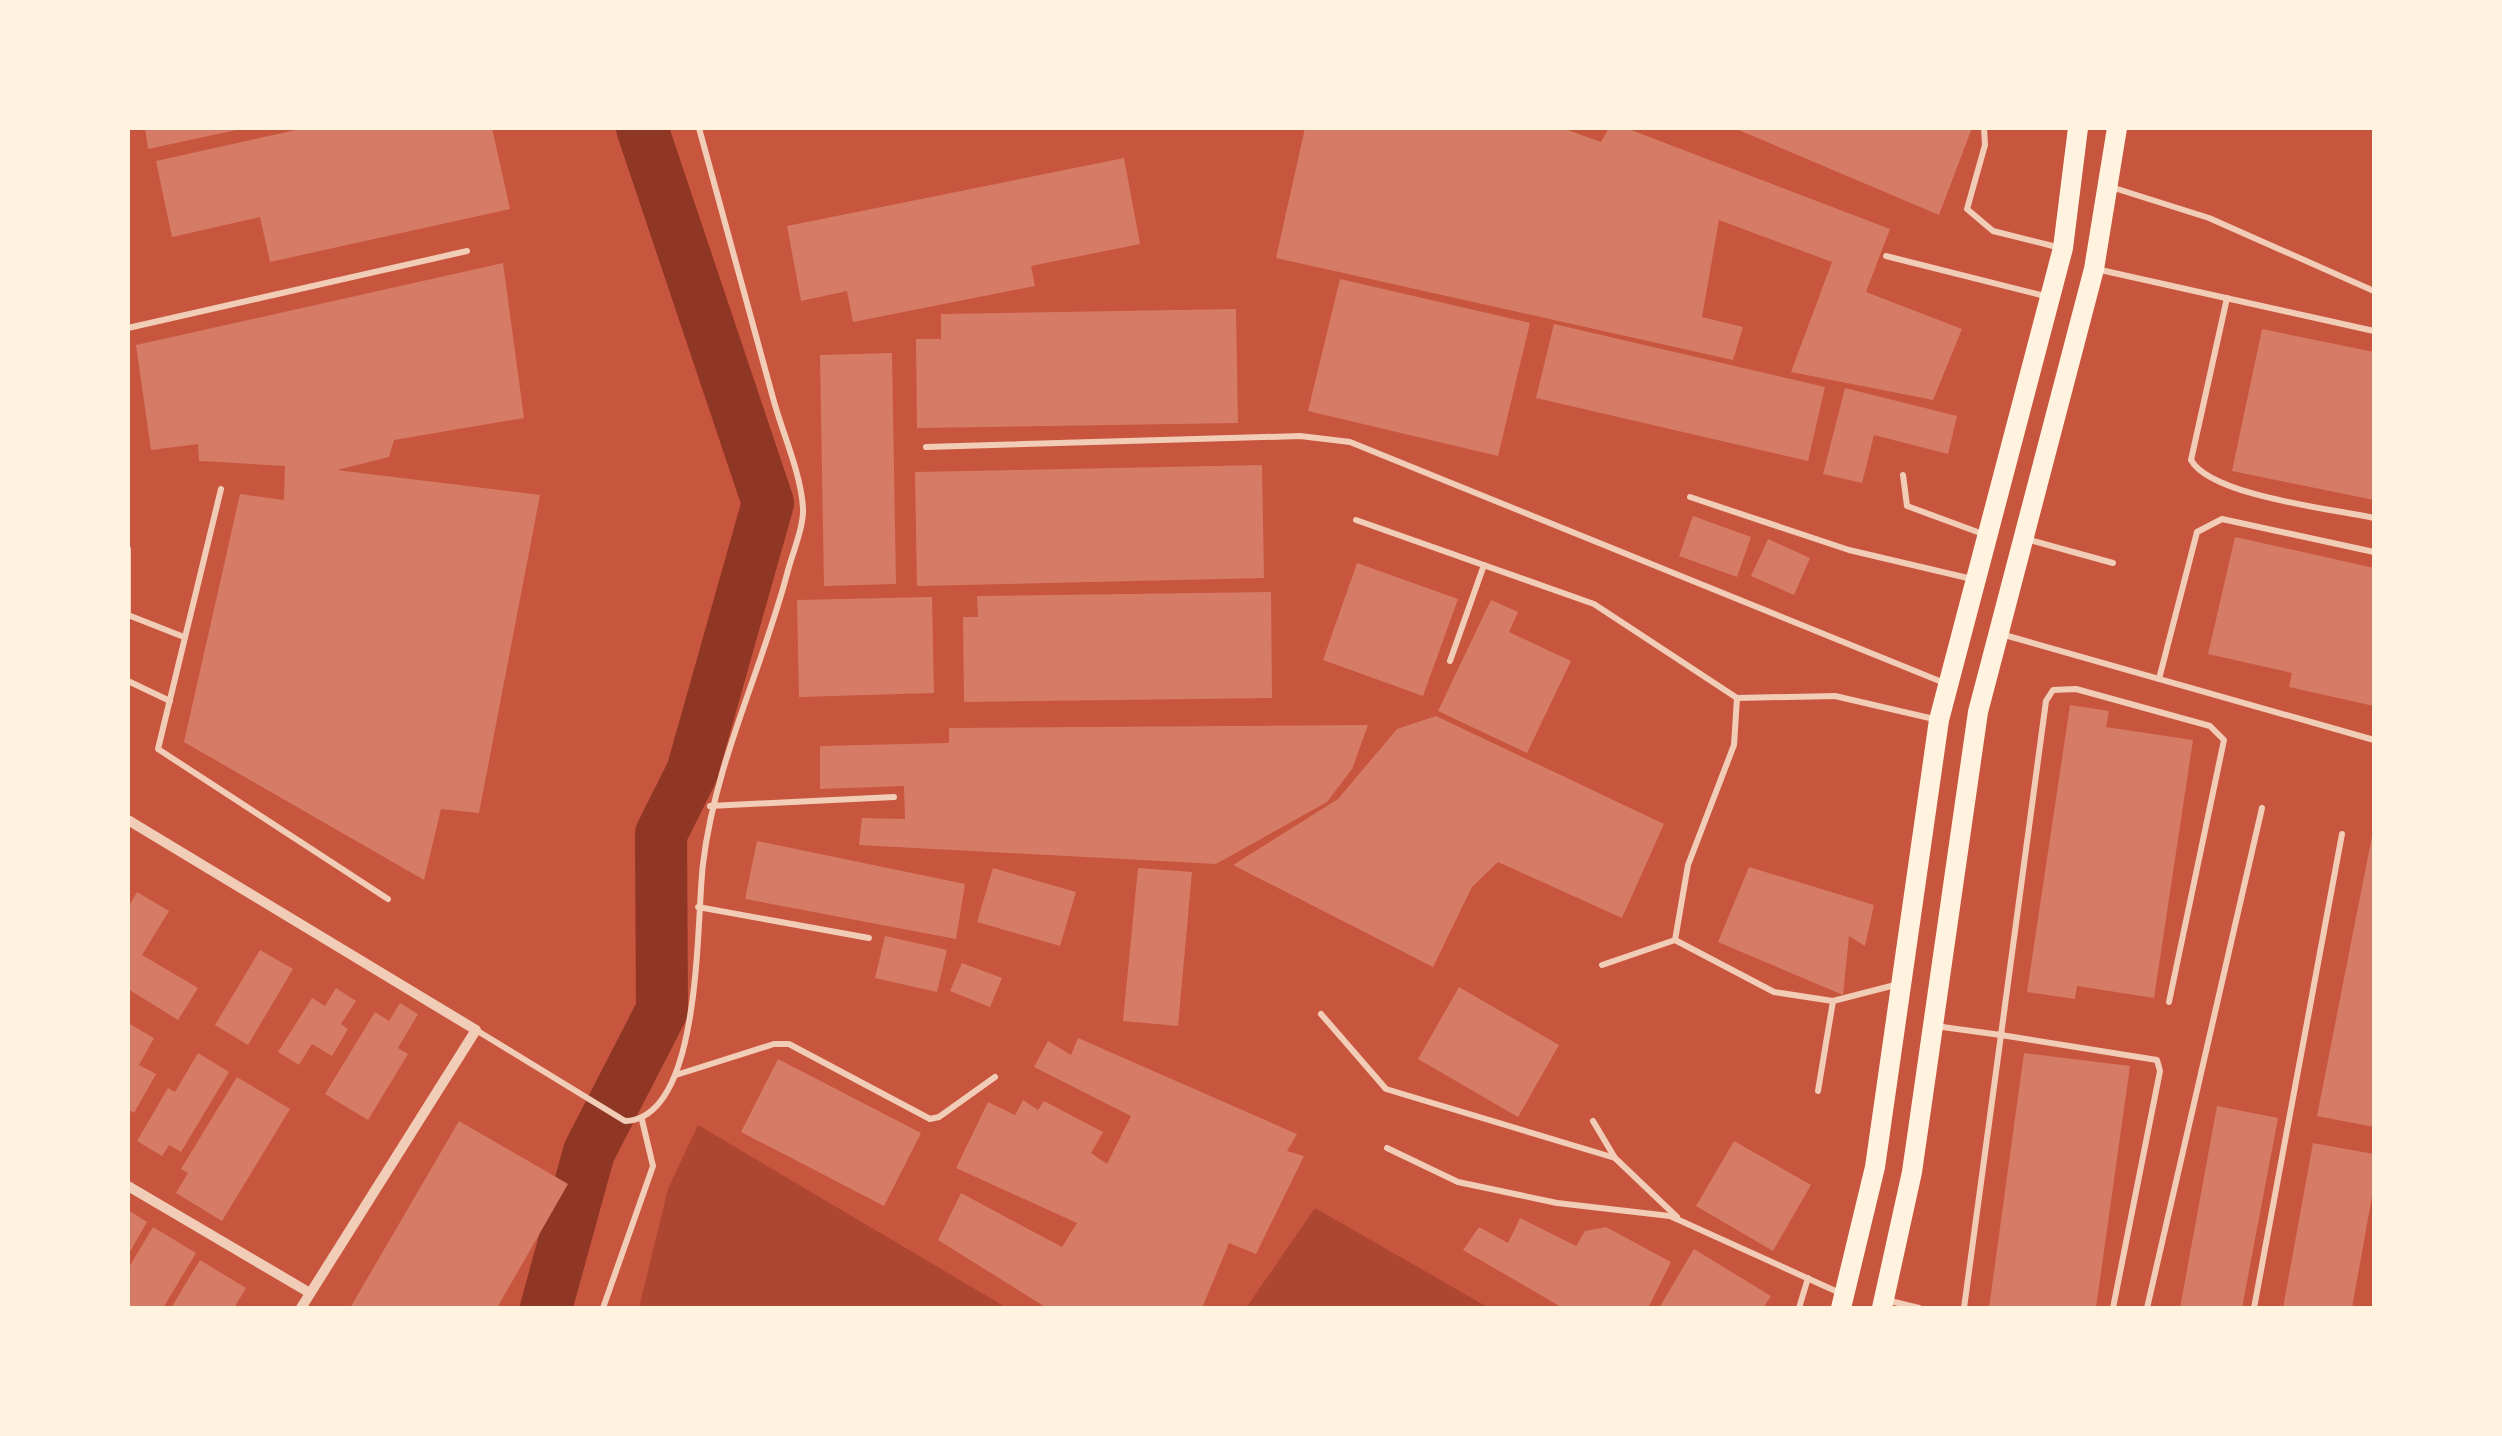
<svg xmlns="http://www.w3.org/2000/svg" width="2502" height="1436" font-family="Raleway,sans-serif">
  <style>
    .green { fill: #ae4732 }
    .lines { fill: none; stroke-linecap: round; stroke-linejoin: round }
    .river { stroke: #8f3625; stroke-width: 52 }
    .building { fill: #d67c66 }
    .service { stroke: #f1ccb7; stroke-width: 6 }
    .minor { stroke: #f1ccb7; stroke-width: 10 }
    .secondary { stroke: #fff3e0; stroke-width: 20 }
  </style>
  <rect width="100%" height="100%" fill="#c8553d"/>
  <!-- green -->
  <g class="green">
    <path d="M 698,1125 L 1007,1308 L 639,1308 L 668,1189 Z"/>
    <path d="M 1315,1208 L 1489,1308 L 1246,1308 Z"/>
  </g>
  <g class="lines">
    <!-- river -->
    <path class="river" d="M 546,1308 L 589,1152 L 662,1010 L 661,834 L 692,772 L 768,503 L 642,128"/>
  </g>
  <!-- building -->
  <g class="building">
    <path d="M 145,128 L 241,128 L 241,129 L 148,149 Z"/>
    <path d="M 305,128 L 492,128 L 510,209 L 270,262 L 260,217 L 172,237 L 156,161 Z"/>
    <path d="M 1305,128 L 1562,128 L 1601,142 L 1609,128 L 1626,128 L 1890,229 L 1866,292 L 1962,329 L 1933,400 L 1791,372 L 1832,262 L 1719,220 L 1702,317 L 1743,327 L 1733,360 L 1276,258 Z"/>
    <path d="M 1734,128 L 1972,128 L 1939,215 Z"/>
    <path d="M 1124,158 L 1140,244 L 1031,266 L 1035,286 L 853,322 L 847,291 L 801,301 L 787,226 Z"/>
    <path d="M 503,263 L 524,418 L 394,440 L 389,457 L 337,470 L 540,495 L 479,813 L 441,809 L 424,880 L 184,742 L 240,494 L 284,500 L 285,466 L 199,461 L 198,444 L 151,450 L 136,345 Z"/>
    <path d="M 1340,279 L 1530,323 L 1498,456 L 1308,411 Z"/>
    <path d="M 1236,309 L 1238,423 L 917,428 L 916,339 L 941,339 L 941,314 Z"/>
    <path d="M 1554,324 L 1825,387 L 1808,461 L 1536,398 Z"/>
    <path d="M 2262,329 L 2374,352 L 2374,500 L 2232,471 Z"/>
    <path d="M 892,353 L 896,584 L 824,586 L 820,355 Z"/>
    <path d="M 1845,388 L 1957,416 L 1948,454 L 1874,435 L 1862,483 L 1823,474 Z"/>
    <path d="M 1262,465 L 1264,578 L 917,586 L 915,472 Z"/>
    <path d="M 1693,516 L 1751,537 L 1737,577 L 1679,556 Z"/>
    <path d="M 2235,537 L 2374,568 L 2374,706 L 2289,687 L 2292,673 L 2208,654 Z"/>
    <path d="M 1768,539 L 1810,558 L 1794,595 L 1751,576 Z"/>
    <path d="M 1357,563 L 1458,599 L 1423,696 L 1323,660 Z"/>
    <path d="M 1271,592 L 1272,698 L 964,702 L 963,617 L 978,617 L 977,596 Z"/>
    <path d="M 932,597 L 934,693 L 799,697 L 797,600 Z"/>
    <path d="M 1491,600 L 1518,612 L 1509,632 L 1571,661 L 1527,753 L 1438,711 Z"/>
    <path d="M 2070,705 L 2109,711 L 2106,727 L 2193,740 L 2154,998 L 2077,986 L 2075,999 L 2027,992 Z"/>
    <path d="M 1436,716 L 1664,824 L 1622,918 L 1498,862 L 1472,887 L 1433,967 L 1233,865 L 1338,799 L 1397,729 Z"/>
    <path d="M 1368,725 L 1352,769 L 1327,802 L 1216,864 L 859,845 L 862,818 L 905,819 L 904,786 L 820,789 L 820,746 L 949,743 L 949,728 Z"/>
    <path d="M 2373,831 L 2374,832 L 2374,1127 L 2317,1116 Z"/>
    <path d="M 757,841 L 965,884 L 956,939 L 745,899 Z"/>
    <path d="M 1749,867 L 1874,905 L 1865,946 L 1849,936 L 1843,995 L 1718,942 Z"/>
    <path d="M 993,868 L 1076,892 L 1060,946 L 977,922 Z"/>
    <path d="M 1138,868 L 1192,872 L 1178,1026 L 1123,1021 Z"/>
    <path d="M 137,892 L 169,911 L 142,955 L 198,988 L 178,1020 L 128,989 L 128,908 Z"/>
    <path d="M 885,936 L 947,950 L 937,992 L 875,978 Z"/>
    <path d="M 260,950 L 293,969 L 248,1045 L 215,1025 Z"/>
    <path d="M 962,963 L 1002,978 L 990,1007 L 950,991 Z"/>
    <path d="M 1459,987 L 1559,1045 L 1518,1117 L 1418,1059 Z"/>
    <path d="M 336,988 L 356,1001 L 341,1024 L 348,1029 L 332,1056 L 312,1044 L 299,1065 L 278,1052 L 312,998 L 325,1006 Z"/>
    <path d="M 400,1003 L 418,1014 L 398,1048 L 408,1054 L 368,1120 L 325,1094 L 375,1012 L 389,1021 Z"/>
    <path d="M 128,1023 L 154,1038 L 139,1065 L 156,1074 L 134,1113 L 128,1109 Z"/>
    <path d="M 1078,1038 L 1297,1134 L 1287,1151 L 1304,1156 L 1256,1254 L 1229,1243 L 1202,1308 L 1047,1308 L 938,1240 L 961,1193 L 1062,1247 L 1077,1223 L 956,1168 L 988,1102 L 1015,1115 L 1023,1100 L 1038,1110 L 1044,1101 L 1103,1132 L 1091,1153 L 1107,1164 L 1131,1116 L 1034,1067 L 1048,1041 L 1071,1055 Z"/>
    <path d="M 198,1053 L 229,1072 L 181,1152 L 169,1145 L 162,1156 L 137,1141 L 168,1088 L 175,1092 Z"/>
    <path d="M 2024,1053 L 2130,1066 L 2096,1308 L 1989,1308 Z"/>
    <path d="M 778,1059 L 921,1133 L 884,1206 L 741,1132 Z"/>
    <path d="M 237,1077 L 290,1109 L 222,1221 L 176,1193 L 188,1173 L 181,1169 Z"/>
    <path d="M 2217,1106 L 2278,1118 L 2242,1308 L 2180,1308 Z"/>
    <path d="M 459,1121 L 568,1184 L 497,1308 L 350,1308 Z"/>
    <path d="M 1734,1141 L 1811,1185 L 1773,1251 L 1696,1206 Z"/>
    <path d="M 2313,1143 L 2374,1154 L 2374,1185 L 2352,1308 L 2283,1308 Z"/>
    <path d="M 128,1210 L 147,1222 L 128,1255 Z"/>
    <path d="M 1520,1218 L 1576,1246 L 1585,1231 L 1606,1227 L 1671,1262 L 1648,1308 L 1563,1308 L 1463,1250 L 1479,1227 L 1508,1243 Z"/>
    <path d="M 153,1227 L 196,1253 L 163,1308 L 128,1308 L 128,1269 Z"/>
    <path d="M 1694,1249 L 1771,1296 L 1763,1308 L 1659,1308 Z"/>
    <path d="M 200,1260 L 246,1288 L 234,1308 L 171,1308 Z"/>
  </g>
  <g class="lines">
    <!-- service -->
    <g class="service">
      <path d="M 1984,128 L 1985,145 L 1967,209 L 1993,231 L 2057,247"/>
      <path d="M 2111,187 L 2209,218 L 2374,291"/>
      <path d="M 1886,256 L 2045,296"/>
      <path d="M 2096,269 L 2374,331"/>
      <path d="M 2227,298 L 2191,460 C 2211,496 2333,509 2374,518"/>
      <path d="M 128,328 L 467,251"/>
      <path d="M 926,447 L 1300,436 L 1350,442 L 1947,684"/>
      <path d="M 1903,475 L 1907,506 L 1983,534"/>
      <path d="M 221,489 L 158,749 L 388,899"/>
      <path d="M 1690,497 L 1849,550 L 1972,579"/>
      <path d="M 1356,520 L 1594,604 L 1737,698 L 1835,696 L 1934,719"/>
      <path d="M 2026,539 L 2113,563"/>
      <path d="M 128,549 L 128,615 L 184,637"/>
      <path d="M 2001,634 L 2374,740"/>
      <path d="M 1450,661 L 1484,565"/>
      <path d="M 2159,679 L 2197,532 L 2222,519 L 2374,552"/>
      <path d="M 128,681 L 170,701"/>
      <path d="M 710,806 L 894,797"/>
      <path d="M 698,907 L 869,938"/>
      <path d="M 1675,940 L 1774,992 L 1833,1001 L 1895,985"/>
      <path d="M 1602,965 L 1675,940 L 1688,865 L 1734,745 L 1737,698"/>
      <path d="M 1321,1014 L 1386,1089 L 1615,1158"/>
      <path d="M 1935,1026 L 2001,1035 L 2046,701 L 2053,690 L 2076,689 L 2210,726 L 2224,740 L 2169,1002"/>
      <path d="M 476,1030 L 625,1121 C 703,1119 696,920 703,864 C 715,763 761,672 787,574 C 792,554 804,527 803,508 C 801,473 782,432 773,398 C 748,308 724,218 699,128"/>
      <path d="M 676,1075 L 774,1044 L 789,1044 L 930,1119 L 939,1117 L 995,1077"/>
      <path d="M 1818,1091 L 1833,1001"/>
      <path d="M 1593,1121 L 1615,1158 L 1677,1217"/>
      <path d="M 1387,1148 L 1458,1182 L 1557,1203 L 1670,1216 L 1840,1293"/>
      <path d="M 1886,1300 L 1919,1308"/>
      <path d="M 603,1308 L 653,1166 L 642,1120"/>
      <path d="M 1799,1308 L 1808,1278"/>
      <path d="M 1964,1308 L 2001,1035 L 2157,1060 L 2160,1071 L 2113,1308"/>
      <path d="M 2147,1308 L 2262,808"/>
      <path d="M 2254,1308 L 2342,834"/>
    </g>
    <!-- minor -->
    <g class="minor">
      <path d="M 128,820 L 476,1030 L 301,1308"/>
      <path d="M 128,1186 L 310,1293"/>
    </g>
    <!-- secondary -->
    <g class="secondary">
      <path d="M 1841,1308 L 1875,1167 L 1939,720 L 2063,248 L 2078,128"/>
      <path d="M 1882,1308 L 1912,1172 L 1978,712 L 2094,269 L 2117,128"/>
    </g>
  </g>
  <!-- border -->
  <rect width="2502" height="1436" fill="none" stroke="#fff3e0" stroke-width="260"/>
</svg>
